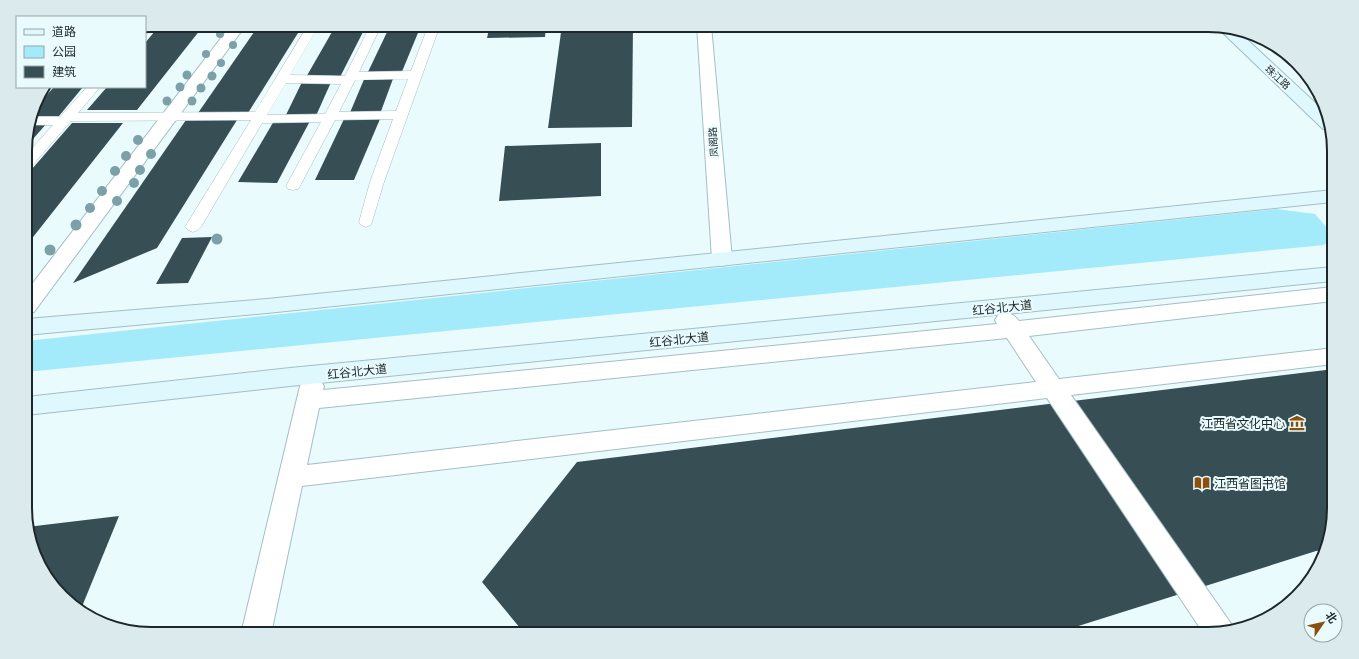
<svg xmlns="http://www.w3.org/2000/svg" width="1359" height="659" font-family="Commissioner,'Noto Sans SC',sans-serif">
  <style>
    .green { fill: #a3ebfa }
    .building { fill: #374f54 }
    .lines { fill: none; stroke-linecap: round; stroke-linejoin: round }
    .lane-casing { stroke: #a3bec4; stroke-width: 1 }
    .street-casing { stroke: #a3bec4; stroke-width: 2 }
    .secondary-casing { stroke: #a3bec4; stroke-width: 2 }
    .lane { fill: #fff; fill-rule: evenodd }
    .street { fill: #fff; fill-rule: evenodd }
    .secondary { fill: #dff8fd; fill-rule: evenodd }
    .tree { fill: #7ba0a7 }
    .labels { text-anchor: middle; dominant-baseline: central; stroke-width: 4; stroke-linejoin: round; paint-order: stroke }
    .far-street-label { font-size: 10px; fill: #1d2729; stroke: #eafbfe }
    .street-label { font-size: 12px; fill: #1d2729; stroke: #eafbfe }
    .poi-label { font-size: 12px; fill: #1d2729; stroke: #eafbfe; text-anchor: end }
    .rim { fill: none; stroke: #1d2729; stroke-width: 2 }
  </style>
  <rect width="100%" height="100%" fill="#eafbfe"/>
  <!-- green -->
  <path class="green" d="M 1276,209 L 1315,214 L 1333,235 L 1333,237 L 1324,245 L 26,372 L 26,341 Z"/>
  <!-- building -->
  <g class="building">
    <path d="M 160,25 L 204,25 L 137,110 L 87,110 L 107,87 L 145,87 L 145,43 Z"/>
    <path d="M 259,25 L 303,25 L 248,113 L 198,113 Z"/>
    <path d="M 490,25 L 546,25 L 545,37 L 487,38 Z"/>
    <path d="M 562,25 L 633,25 L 632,127 L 548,128 Z"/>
    <path d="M 389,28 L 420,28 L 401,74 L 367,74 Z"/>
    <path d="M 332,32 L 363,32 L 339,79 L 305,79 Z"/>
    <path d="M 394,76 L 380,114 L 349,115 L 365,77 Z"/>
    <path d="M 303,80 L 332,80 L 315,118 L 284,119 Z"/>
    <path d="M 54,87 L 83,87 L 59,116 L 32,116 L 34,109 Z"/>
    <path d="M 344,119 L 380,119 L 354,180 L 315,180 Z"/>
    <path d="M 186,120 L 237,120 L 157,248 L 73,283 Z"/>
    <path d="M 274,121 L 310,121 L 277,183 L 238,182 Z"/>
    <path d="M 31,122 L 48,122 L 25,148 L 25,143 Z"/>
    <path d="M 72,123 L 123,123 L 26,246 L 25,177 Z"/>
    <path d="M 601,143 L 601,196 L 499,201 L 505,146 Z"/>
    <path d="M 212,237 L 188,283 L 156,284 L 182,238 Z"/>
    <path d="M 1334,369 L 1334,508 L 1324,550 L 1316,551 L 1053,634 L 525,634 L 482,582 L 577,462 Z"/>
    <path d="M 119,516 L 81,609 L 51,585 L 27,527 Z"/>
  </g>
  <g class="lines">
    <defs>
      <g id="lane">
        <path d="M 153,25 L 149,31 L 145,32 L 145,26 Z"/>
        <path d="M 308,25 L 440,25 L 384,182 L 371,225 L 366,227 L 361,225 L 359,222 L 370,182 L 393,119 L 335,120 L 300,186 L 298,189 L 293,190 L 288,189 L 286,186 L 321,122 L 262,123 L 201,227 L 198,230 L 193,232 L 188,230 L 185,227 L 251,120 L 71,121 L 30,168 L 25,169 L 25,156 L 53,125 L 30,125 L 32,117 L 60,117 L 87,87 L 100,87 L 78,113 L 255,112 ZM 427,29 L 411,71 L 359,72 L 379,30 ZM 316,30 L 368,30 L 345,76 L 290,75 ZM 408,79 L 396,111 L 339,112 L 355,80 ZM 286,83 L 341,84 L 325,114 L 267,115 Z"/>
      </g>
      <g id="street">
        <path d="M 231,25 L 246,25 L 34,312 L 26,314 L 26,292 Z"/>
        <path d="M 697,25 L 711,25 L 732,259 L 729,264 L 722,266 L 715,264 L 712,259 Z"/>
        <path d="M 1333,287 L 1333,301 L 1029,336 L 1059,379 L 1334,348 L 1334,364 L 1071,395 L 1230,622 L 1233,628 L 1216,634 L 1204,634 L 1047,398 L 302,486 L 271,634 L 241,634 L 300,386 L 304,380 L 312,377 L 320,380 L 324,386 L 323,390 L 997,324 L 995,320 L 998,315 C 1008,312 1013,313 1019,321 ZM 1007,338 L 1036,382 L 307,465 L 319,408 Z"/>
      </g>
      <g id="secondary">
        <path d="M 1220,28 L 1239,32 L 1323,110 L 1331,130 L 1323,129 L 1222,32 Z"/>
        <path d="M 1333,190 L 1333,202 L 267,313 L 26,335 L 26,319 L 267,299 Z"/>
        <path d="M 1333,267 L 1333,281 L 290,386 L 26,415 L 26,397 L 290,368 Z"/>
      </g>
    </defs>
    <!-- lane casing -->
    <use href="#lane" class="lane-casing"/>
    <!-- street casing -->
    <use href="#street" class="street-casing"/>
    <!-- secondary casing -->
    <use href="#secondary" class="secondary-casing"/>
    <!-- lane -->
    <use href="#lane" class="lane"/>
    <!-- street -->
    <use href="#street" class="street"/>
    <!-- secondary -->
    <use href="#secondary" class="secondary"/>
  </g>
  <!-- trees -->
  <g class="tree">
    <circle cx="220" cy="34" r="4"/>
    <circle cx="233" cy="45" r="4"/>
    <circle cx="206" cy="54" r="4"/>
    <circle cx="221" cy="63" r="4"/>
    <circle cx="187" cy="75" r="4.5"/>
    <circle cx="212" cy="76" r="4.5"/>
    <circle cx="180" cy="87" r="4.5"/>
    <circle cx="201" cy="88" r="4.5"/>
    <circle cx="167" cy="101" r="4.5"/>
    <circle cx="192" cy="101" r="4.5"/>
    <circle cx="138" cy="140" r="5"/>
    <circle cx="151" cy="154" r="5"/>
    <circle cx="126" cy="156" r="5"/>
    <circle cx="140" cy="170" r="5"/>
    <circle cx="115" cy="171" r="5"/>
    <circle cx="134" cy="183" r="5"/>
    <circle cx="102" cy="191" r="5"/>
    <circle cx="117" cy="201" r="5"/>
    <circle cx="90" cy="208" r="5"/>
    <circle cx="76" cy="225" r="5.5"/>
    <circle cx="217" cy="239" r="5.5"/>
    <circle cx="50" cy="250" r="5.5"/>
  </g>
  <!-- icons -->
  <defs>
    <symbol id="museum-bare" viewBox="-9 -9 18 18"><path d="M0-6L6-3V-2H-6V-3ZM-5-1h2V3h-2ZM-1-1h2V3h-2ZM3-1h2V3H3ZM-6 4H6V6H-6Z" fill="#8b500c" stroke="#eafbfe" stroke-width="2.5" paint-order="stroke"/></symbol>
    <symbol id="library-bare" viewBox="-9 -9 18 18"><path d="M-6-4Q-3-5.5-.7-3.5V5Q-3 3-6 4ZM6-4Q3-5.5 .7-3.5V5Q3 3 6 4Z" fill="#8b500c" stroke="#eafbfe" stroke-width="2.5" paint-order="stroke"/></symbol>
  </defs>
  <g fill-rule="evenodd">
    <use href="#museum-bare" x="1286" y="412" width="22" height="22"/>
    <use href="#library-bare" x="1191" y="472" width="22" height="22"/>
  </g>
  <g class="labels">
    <!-- far-street labels -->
    <g class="far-street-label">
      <text transform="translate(1278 77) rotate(43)">珠江路</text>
      <text transform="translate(713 142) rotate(-94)">凤阁路</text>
    </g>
    <!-- street labels -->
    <g class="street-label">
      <text transform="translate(1002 307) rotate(-6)">红谷北大道</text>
      <text transform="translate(679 339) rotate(-6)">红谷北大道</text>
      <text transform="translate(357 371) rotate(-6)">红谷北大道</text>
    </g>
    <!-- poi labels -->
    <g class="poi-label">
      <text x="1285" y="423">江西省文化中心</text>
      <text x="1214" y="483" text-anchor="start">江西省图书馆</text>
    </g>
  </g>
  <!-- crop -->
  <path d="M0 0H1359V659H0ZM151 32H1208A119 119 0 0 1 1327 151V508A119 119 0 0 1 1208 627H151A119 119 0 0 1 32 508V151A119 119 0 0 1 151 32Z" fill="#daeaed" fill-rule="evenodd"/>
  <path class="rim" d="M151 32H1208A119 119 0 0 1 1327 151V508A119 119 0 0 1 1208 627H151A119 119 0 0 1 32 508V151A119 119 0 0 1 151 32Z"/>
  <!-- legend -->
  <rect x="16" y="16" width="130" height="72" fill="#eafbfe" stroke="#98a6a9"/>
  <rect x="24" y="29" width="20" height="6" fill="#dff8fd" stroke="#98a6a9"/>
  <text x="52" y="36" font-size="12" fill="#1d2729">道路</text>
  <rect x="24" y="46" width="20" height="12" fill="#a3ebfa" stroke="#98a6a9"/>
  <text x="52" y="56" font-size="12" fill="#1d2729">公园</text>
  <rect x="24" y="66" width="20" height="12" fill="#374f54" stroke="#98a6a9"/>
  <text x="52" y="76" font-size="12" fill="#1d2729">建筑</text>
  <!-- north arrow -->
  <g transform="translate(1323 623) rotate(56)"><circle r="19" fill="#eafbfe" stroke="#98a6a9"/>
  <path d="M0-3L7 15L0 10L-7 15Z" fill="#8b500c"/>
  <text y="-6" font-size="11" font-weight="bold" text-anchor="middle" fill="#1d2729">北</text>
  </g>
</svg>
